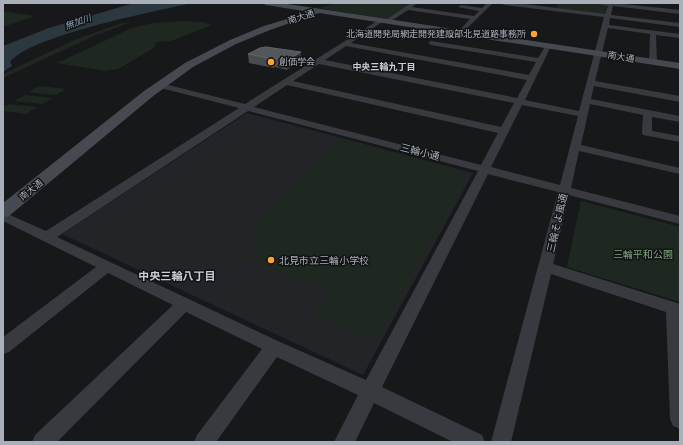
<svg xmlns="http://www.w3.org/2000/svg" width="683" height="445" font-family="Ubuntu,'Noto Sans JP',sans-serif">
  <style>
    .built { fill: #232427 }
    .green { fill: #1f2820 }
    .water { fill: #2c383f }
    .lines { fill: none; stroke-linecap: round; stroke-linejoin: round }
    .street { fill: #383a3f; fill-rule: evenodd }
    .secondary { fill: #46494f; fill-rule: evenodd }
    .wall { fill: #484b4f }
    .shaded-wall { fill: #303235 }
    .building { fill: #53565b; stroke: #60646a }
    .poi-dot { fill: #fca52d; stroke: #121315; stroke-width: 1.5 }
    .labels { text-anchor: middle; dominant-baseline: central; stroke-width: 3; stroke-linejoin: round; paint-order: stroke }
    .far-street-label { font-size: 9px; fill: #a9b0ba; stroke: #121315 }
    .far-water-label { font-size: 9px; font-style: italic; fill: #7ea1b7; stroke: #121315 }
    .far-poi-label { font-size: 9px; fill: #a9b0ba; stroke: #121315; text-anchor: end }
    .far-neighbourhood-label { font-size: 9px; font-weight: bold; fill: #caced6; stroke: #121315 }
    .street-label { font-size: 10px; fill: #a9b0ba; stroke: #121315 }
    .park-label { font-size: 10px; fill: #80a67f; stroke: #121315 }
    .poi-label { font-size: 10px; fill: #a9b0ba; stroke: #121315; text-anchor: start }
    .neighbourhood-label { font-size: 11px; font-weight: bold; fill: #caced6; stroke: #121315 }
  </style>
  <rect width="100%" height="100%" fill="#17181a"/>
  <!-- built -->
  <path class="built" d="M 247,113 L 473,173 L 363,375 L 62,234 Z"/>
  <!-- green -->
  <g class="green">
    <path d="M 337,3 L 411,3 L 387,19 L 319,8 Z"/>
    <path d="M 558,3 L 592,3 L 608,5 L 604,15 L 555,9 Z"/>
    <path d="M 3,11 L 35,16 L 3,27 Z"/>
    <path d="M 182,21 L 202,22 L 212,25 L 171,41 L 157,42 L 154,48 L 118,69 L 105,71 L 57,63 L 132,28 L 153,23 Z"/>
    <path d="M 131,22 L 94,36 L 3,78 L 3,74 L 74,40 L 122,23 Z"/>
    <path d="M 39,86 L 66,89 L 56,95 L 29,92 Z"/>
    <path d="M 25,95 L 52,98 L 42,104 L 14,101 Z"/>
    <path d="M 9,104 L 37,107 L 26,114 L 3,111 L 3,107 Z"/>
    <path d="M 341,138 L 455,169 L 465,181 L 376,340 L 312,315 L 330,291 L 245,257 L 259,243 L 256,222 Z"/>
    <path d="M 581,201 L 680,227 L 680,302 L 567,267 Z"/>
  </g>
  <!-- water -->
  <path class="water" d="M 134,3 L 192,3 C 156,11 29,36 10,62 L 12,66 L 3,72 L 3,46 L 49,28 Z"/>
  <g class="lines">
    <!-- street -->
    <g class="street">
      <path d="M 411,3 L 416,4 L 412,7 L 474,16 L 479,11 L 458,7 L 461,5 L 482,8 L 487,3 L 493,3 L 460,35 L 457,33 L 470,19 L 408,10 L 388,23 L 384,23 L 384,21 Z"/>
      <path d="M 501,3 L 517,3 L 605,14 L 608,6 L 594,3 L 614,3 L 680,10 L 680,14 L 613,6 L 611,15 L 680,23 L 680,27 L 610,18 L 609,25 L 680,34 L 680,38 L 656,35 L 657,62 L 653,64 L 649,62 L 650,34 L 608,28 L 595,81 L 680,96 L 680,102 L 594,86 L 591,99 L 680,116 L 680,122 L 652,117 L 652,131 L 680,136 L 680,142 L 643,135 L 642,133 L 643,115 L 590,104 L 581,145 L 680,168 L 680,174 L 579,151 L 571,188 L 680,216 L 680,224 L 569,195 L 553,264 L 680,304 L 680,429 L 673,426 L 670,419 L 666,312 L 551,274 L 511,442 L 491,442 L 558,192 L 488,174 L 382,387 L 482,435 L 485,442 L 453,442 L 374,403 L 355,442 L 334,442 L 358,395 L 277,357 L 216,442 L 194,442 L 197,435 L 262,349 L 186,312 L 57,442 L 32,442 L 35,435 L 173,305 L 108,273 L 9,352 L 3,354 L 3,337 L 96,267 L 3,221 L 3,212 L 46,231 L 239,108 L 157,87 L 156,85 L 157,83 L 160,83 L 245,104 L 380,19 L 383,21 L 382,22 L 351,43 L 529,75 L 536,62 L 431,45 L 428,43 L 431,41 L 538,58 L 546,45 L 550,45 L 551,46 L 525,100 L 579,111 L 604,17 L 504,5 ZM 346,46 L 527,80 L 517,98 L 325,60 ZM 319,64 L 514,103 L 501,127 L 293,81 ZM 287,85 L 498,133 L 481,165 L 254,107 ZM 522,105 L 578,116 L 560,185 L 491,167 ZM 248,111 L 478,171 L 366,380 L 280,342 L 57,237 Z"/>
    </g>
    <!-- secondary -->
    <path class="secondary" d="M 262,3 L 281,3 L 680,63 L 680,69 L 319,13 L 270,30 L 236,44 L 193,67 L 152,97 L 9,216 L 3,217 L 3,203 L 144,91 L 185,63 L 230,40 L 264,26 L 310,12 L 266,5 Z"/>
  </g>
  <!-- wall -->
  <path class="wall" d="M 248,54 L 301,61 L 287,70 L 275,67 L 274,68 L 249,63 Z"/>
  <!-- shaded-wall -->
  <g class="shaded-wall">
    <path d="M 301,52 L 301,61 L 287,70 L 286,61 Z"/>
    <path d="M 274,58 L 275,67 L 274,68 L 273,59 Z"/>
  </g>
  <!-- building -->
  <path class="building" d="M 266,47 L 301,52 L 286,61 L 274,58 L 273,59 L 248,54 L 260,48 Z"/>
  <!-- markers -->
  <g class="poi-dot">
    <circle cx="534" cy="34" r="4"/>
    <circle cx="271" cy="62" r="4"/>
    <circle cx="271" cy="260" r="4"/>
  </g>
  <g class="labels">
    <!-- far-street labels -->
    <g class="far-street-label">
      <text transform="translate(301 17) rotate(-18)">南大通</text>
      <text transform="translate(621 57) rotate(9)">南大通</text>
      <text transform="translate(31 190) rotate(-39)">南大通</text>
    </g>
    <!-- far-water labels -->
    <g class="far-water-label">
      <text transform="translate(78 22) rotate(-20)">無加川</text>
    </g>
    <!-- far-poi labels -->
    <g class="far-poi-label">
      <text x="526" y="34">北海道開発局網走開発建設部北見道路事務所</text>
      <text x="279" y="62" text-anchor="start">創価学会</text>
    </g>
    <!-- far-neighbourhood labels -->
    <g class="far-neighbourhood-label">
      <text x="384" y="67">中央三輪九丁目</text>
    </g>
    <!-- street labels -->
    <g class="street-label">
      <text transform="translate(420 152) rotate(14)">三輪小通</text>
      <text transform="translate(557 223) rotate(-77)">三輪そよ風通</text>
    </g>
    <!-- park labels -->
    <g class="park-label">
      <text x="643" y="254">三輪平和公園</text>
    </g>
    <!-- poi labels -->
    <g class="poi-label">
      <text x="279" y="260">北見市立三輪小学校</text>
    </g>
    <!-- neighbourhood labels -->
    <g class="neighbourhood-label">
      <text x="177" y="276">中央三輪八丁目</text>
    </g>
  </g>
  <!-- border -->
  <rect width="683" height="445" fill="none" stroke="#a9b0ba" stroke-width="8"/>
</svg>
